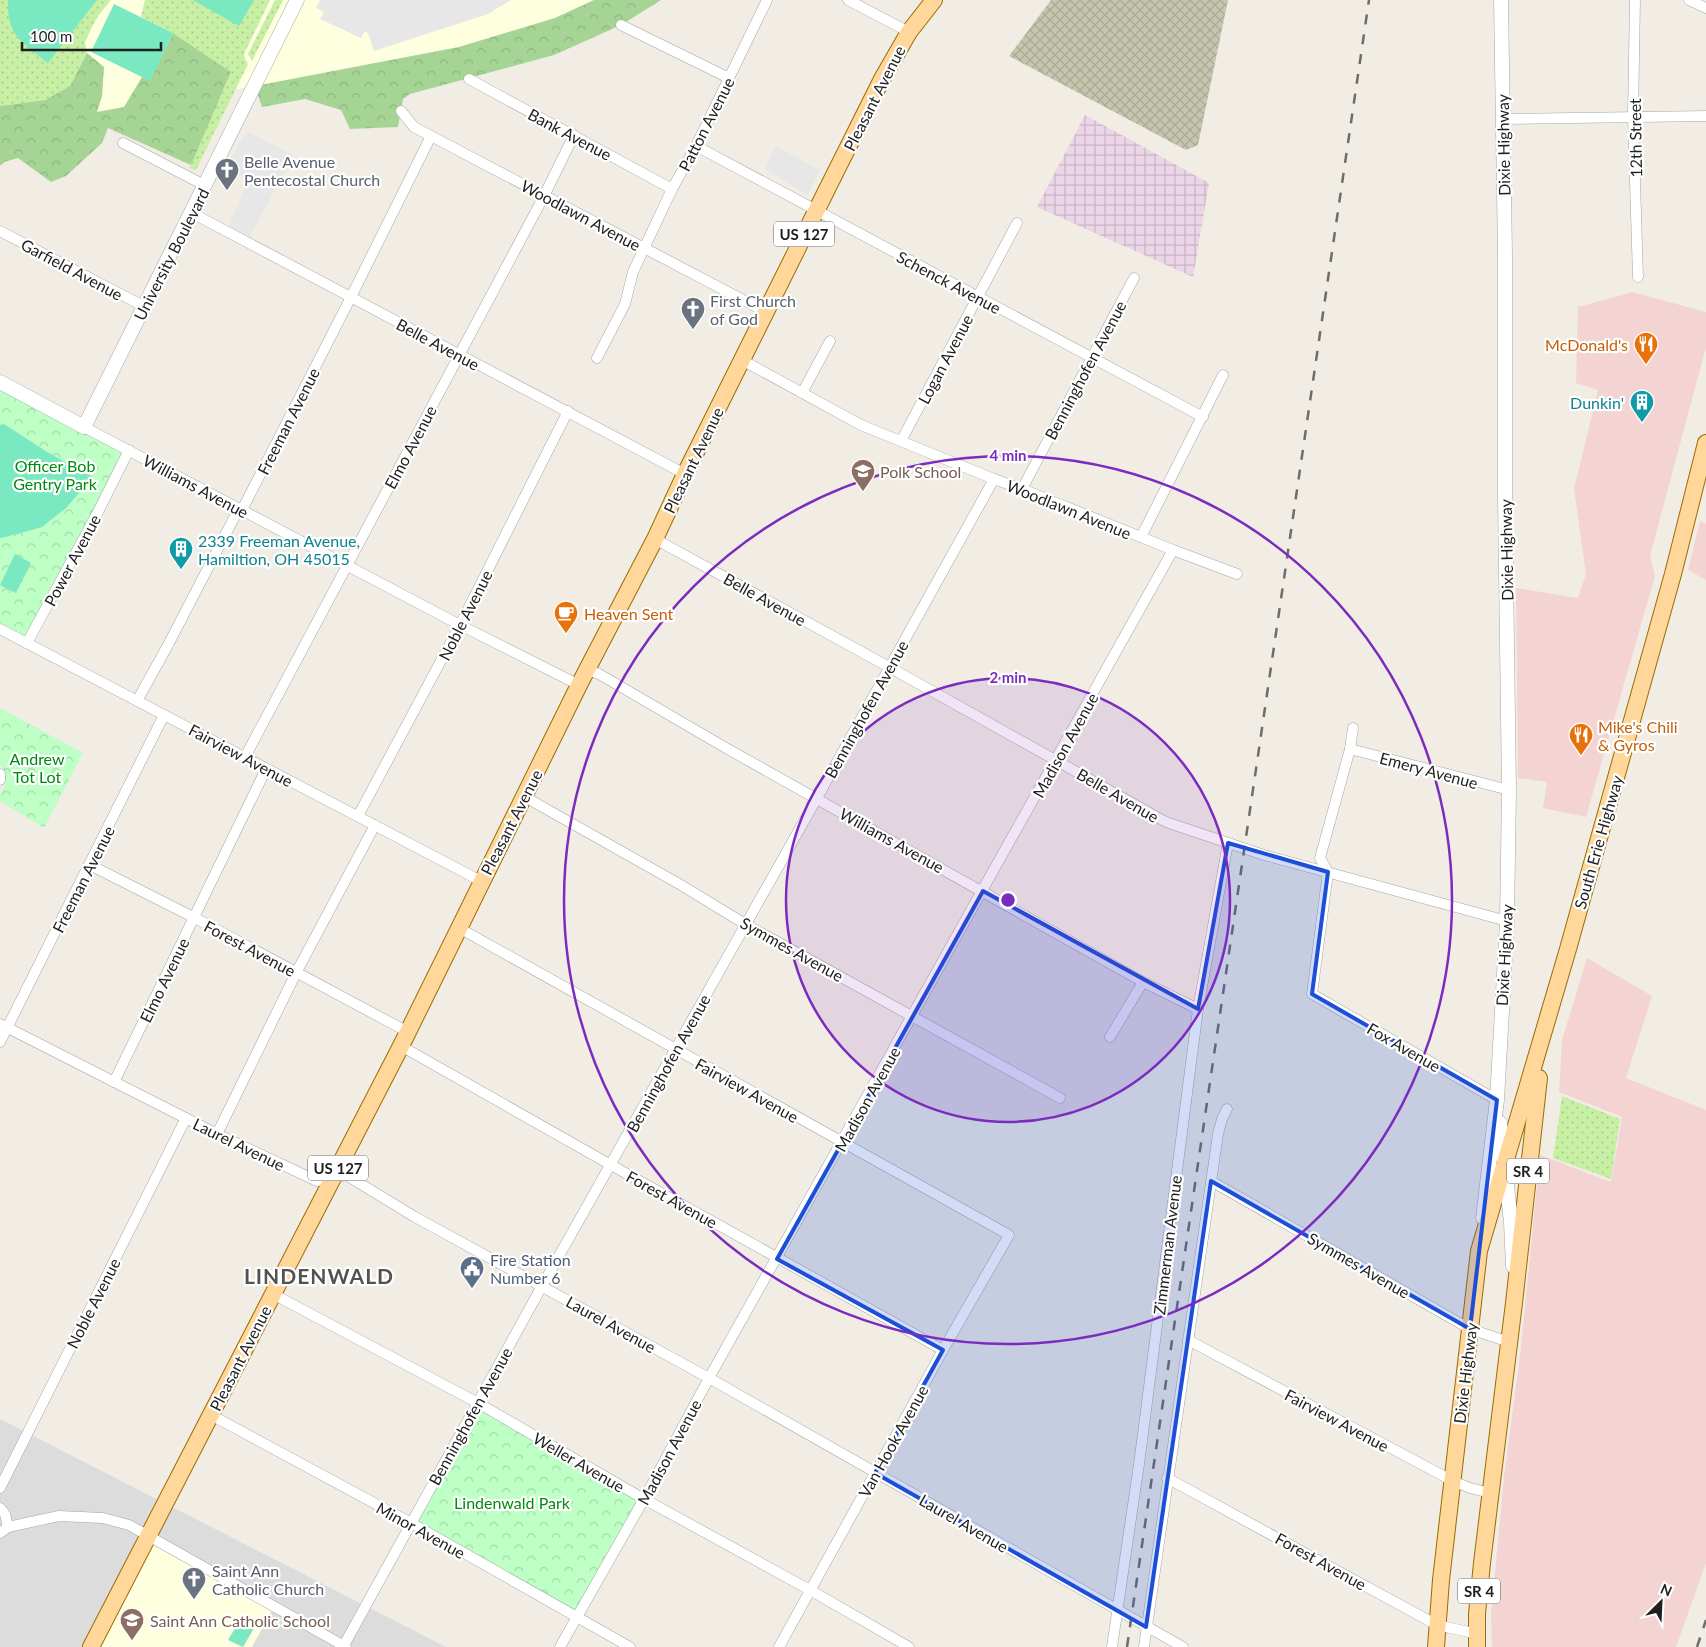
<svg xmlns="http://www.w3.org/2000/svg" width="1706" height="1647" font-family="Lato,sans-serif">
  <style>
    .residential { fill: #dddcdc }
    .commercial { fill: #f3d4d2 }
    .industrial { fill: url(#industrial-grid) }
    .education { fill: #feffdf }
    .construction { fill: url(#construction-cross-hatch) }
    .grass { fill: url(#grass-dots) }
    .forest { fill: url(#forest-crowns) }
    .park { fill: url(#park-crowns) }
    .pitch { fill: #7ae8c1 }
    .parking { fill: #e7e7e7 }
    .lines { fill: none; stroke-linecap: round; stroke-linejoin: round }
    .minor-casing { stroke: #a6a6a6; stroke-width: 11 }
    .tertiary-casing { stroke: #a6a6a6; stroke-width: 15 }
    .primary-casing { stroke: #9a6c00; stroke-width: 18 }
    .minor { stroke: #fff; stroke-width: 10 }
    .tertiary { stroke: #fff; stroke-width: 14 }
    .primary { stroke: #ffd79b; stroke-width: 16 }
    .rail { stroke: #6d6d6d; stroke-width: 2.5; stroke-dasharray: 10 10; stroke-linecap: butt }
    .marked { fill: #1d4ed8; fill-opacity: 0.2; stroke: #1d4ed8; stroke-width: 4; stroke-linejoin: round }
    .ring { fill: none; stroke: #7b2cbf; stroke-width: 2.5 }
    .labels { text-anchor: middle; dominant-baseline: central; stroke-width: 4.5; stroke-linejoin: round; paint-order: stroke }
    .shield { fill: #fff; stroke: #626262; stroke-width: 1 }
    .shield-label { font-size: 15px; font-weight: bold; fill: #1f1f1f }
    .street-label { font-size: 16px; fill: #1f1f1f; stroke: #fff }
    .worship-label { font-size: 16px; fill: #5b616d; stroke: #fff; text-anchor: start }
    .food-label { font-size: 16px; fill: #c56008; stroke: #fff; text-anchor: start }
    .culture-label { font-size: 16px; fill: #0d838f; stroke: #fff; text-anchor: end }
    .park-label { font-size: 16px; fill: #008a10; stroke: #fff }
    .education-label { font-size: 16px; fill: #785e54; stroke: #fff; text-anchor: start }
    .service-label { font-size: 16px; fill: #4e5e75; stroke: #fff; text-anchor: start }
    .district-label { font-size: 21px; font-weight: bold; letter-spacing: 1px; fill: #525252; stroke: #fff }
    .centre { fill: #7b2cbf; stroke: #fff; stroke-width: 2.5 }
    .ring-label { font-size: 15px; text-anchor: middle; font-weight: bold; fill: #7b2cbf; stroke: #fff; stroke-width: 4.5; stroke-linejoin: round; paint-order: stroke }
  </style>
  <defs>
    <pattern id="industrial-grid" width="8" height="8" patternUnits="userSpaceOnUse" patternTransform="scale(1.25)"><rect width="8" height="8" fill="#ebd5e6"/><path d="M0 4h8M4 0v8" fill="none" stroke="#c9b6c5"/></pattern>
    <pattern id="construction-cross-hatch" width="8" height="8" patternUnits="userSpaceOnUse" patternTransform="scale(1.25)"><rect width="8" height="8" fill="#c6c6af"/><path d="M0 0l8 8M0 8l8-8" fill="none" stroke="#aaaa96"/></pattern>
    <pattern id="grass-dots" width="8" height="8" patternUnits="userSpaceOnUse" patternTransform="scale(1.25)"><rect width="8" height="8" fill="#c7f0a5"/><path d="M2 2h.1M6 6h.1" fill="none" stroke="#aacd8e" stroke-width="1.8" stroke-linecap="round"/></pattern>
    <pattern id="forest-crowns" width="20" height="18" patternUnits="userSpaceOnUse" patternTransform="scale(1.25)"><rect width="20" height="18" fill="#a5d495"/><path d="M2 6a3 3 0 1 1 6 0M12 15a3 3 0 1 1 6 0" fill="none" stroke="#8eb680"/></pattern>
    <pattern id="park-crowns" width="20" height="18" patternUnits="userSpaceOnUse" patternTransform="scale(1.25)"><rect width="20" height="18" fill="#bdffc4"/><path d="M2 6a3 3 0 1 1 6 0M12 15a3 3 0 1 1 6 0" fill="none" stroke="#a2daa8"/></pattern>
  </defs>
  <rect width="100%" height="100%" fill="#f1ede4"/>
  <!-- residential -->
  <path class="residential" d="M 0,1419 L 446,1647 L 0,1647 Z"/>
  <!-- commercial -->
  <g class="commercial">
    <path d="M 1632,292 L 1706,312 L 1706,347 L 1650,556 L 1655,576 L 1586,817 L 1543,808 L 1547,782 L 1518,778 L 1516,588 L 1578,598 L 1586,574 L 1574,489 L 1598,390 L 1576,383 L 1578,307 Z"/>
    <path d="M 1700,521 L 1706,524 L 1706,580 L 1688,570 Z"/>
    <path d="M 1587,958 L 1652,996 L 1626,1078 L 1706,1110 L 1706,1563 L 1676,1647 L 1492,1647 L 1491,1615 L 1504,1477 L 1520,1356 L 1540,1155 L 1611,1182 L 1622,1117 L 1559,1092 L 1562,1040 Z"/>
  </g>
  <!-- industrial -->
  <path class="industrial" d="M 1085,115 L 1209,183 L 1193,277 L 1037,207 Z"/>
  <!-- education -->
  <g class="education">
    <path d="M 0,0 L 594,0 L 555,18 L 459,47 L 255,86 L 0,128 Z"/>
    <path d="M 150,1536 L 274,1607 L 252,1647 L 91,1647 Z"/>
  </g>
  <!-- construction -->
  <path class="construction" d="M 1051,0 L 1228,0 L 1198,145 L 1186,150 L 1009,56 Z"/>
  <!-- grass -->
  <g class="grass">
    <path d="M 0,0 L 111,0 L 98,16 L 91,29 L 85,42 L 87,53 L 70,86 L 45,100 L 0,106 Z"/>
    <path d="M 145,0 L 270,0 L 244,54 L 245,60 L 247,61 L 247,63 L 248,64 L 196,170 L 189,168 L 191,165 L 231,72 L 173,33 L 141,17 Z"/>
    <path d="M 275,0 L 283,0 L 252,61 L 248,54 Z"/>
    <path d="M 1562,1096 L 1620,1119 L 1611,1179 L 1553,1158 Z"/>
  </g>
  <!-- forest -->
  <g class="forest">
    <path d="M 594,0 L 661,0 L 621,25 L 554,55 L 410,94 L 403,99 L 398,127 L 350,129 L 341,110 L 305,99 L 262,107 L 255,86 L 459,47 L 555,18 Z"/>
    <path d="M 173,33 L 231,72 L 191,165 L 108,128 L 102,143 L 66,176 L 51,182 L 18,158 L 4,162 L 0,166 L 0,106 L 45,100 L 70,86 L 87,53 L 104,67 L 102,96 L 97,112 L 124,107 L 142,77 L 150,80 Z"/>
  </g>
  <!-- park -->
  <g class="park">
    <path d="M 0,382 L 129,450 L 27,643 L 0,629 Z"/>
    <path d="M 0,708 L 83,753 L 44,828 L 0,801 L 0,794 L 4,787 L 5,776 L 0,764 Z"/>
    <path d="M 478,1403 L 644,1499 L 577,1617 L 411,1523 Z"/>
  </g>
  <!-- pitch -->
  <g class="pitch">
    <path d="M 8,0 L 97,0 L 48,63 C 22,42 7,37 8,0 Z"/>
    <path d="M 193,0 L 254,0 L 239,26 Z"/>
    <path d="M 114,4 L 173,33 L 150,81 L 91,52 Z"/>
    <path d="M 4,424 L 47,452 L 93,477 L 66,508 L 42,527 L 2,538 L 0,538 L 0,425 Z"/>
    <path d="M 15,554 L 31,563 L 16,593 L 0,585 Z"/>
    <path d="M 243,1615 L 257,1623 L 243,1647 L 228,1640 Z"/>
  </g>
  <!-- parking -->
  <g class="parking">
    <path d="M 320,0 L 511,0 L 488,14 L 374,51 L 368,33 L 364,32 L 361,38 L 320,19 L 324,12 L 316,8 Z"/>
    <path d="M 247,131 L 293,155 L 250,237 L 229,226 L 248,180 L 226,168 Z"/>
    <path d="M 775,146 L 820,170 L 808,195 L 765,169 Z"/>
  </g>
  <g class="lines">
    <defs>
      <g id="minor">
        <path d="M 848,0 L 909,32"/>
        <path d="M 1635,0 L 1633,117 L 1638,277"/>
        <path d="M 1689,0 L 1706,8"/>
        <path d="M 621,25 L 729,78"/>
        <path d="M 469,79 L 672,189"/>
        <path d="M 401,111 L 414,127 L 431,136 L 766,312"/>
        <path d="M 1502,119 L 1706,116"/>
        <path d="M 123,143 L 206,186"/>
        <path d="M 696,146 L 1203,417"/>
        <path d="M 192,213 L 685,474"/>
        <path d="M 0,231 L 145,307"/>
        <path d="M 597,358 L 625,304 L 633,272 L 672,189 L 696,146 L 767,0"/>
        <path d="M 742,360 L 861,425 L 994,479 L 1022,489 L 1173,550 L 1237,574"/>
        <path d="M 802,393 L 830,341"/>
        <path d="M 84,427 L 460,625 L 579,685"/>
        <path d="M 901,441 L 1017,223"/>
        <path d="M 1022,489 L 1134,278"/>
        <path d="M 1141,537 L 1223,375"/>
        <path d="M 655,539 L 889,667 L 1166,822 L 1264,855 L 1507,921"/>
        <path d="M 0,629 L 481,881"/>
        <path d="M 27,643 L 99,510 L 129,450"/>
        <path d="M 588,670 L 599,674 L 726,748 L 1143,982 L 1198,1009"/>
        <path d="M 137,701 L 168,645 L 235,516 L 242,510 L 351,297 L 431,136"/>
        <path d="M 1353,728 L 1350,749 L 1320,858 L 1328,872 L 1312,994 L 1497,1100"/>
        <path d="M 1350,749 L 1509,790"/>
        <path d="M 245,757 L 544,196 L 574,135"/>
        <path d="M 0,774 L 0,780"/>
        <path d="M 525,797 L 681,885 L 745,924 L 1060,1098"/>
        <path d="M 358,816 L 460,625 L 568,411"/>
        <path d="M 90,865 L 195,918 L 408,1032"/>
        <path d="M 459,928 L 1009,1235 L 943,1350 L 779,1647"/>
        <path d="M 0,1024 L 217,1134 L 317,1181 L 346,1175 L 415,1217 L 709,1378 L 1183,1647"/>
        <path d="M 1110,1037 L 1143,982"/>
        <path d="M 0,1042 L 164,715"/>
        <path d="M 401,1046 L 611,1165 L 943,1350"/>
        <path d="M 114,1082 L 266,769"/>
        <path d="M 217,1134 L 296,973 L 375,825"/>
        <path d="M 1211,1181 L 1470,1329 L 1509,1342"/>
        <path d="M 273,1294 L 478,1403 L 644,1499 L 810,1590 L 909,1647"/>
        <path d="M 1188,1340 L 1453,1481 L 1470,1488 L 1490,1493"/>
        <path d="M 211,1415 L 411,1523 L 630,1647"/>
        <path d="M 1167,1478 L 1437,1625 L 1478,1634"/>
        <path d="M 0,1488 L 186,1118"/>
        <path d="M 0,1508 L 5,1514 L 8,1527 L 59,1516 L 103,1518 L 129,1525 L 346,1647"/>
        <path d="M 0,1533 L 8,1527"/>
        <path d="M 343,1647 L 542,1286 L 817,798 L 994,479"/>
        <path d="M 560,1647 L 644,1499 L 709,1378 L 1173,550"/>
        <path d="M 1112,1647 L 1139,1464 L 1198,1009 L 1228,843"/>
        <path d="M 1144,1647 L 1218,1134 L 1222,1119 L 1227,1109"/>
      </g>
      <g id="tertiary">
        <path d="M 0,382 L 84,427 L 297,0"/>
        <path d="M 1500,1123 L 1511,1222 L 1513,1266"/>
        <path d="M 1483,1218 L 1497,1100 L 1507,921 L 1509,790 L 1505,496 L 1505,255 L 1501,0"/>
      </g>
      <g id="primary">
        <path d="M 91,1647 L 401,1046 L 579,685 L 655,539 L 685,474 L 882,79 L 909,32 L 934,0"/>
        <path d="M 1436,1647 L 1441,1580 L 1479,1251 L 1568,949 L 1673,574 L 1706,443"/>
        <path d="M 1477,1647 L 1477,1614 L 1482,1563 L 1514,1303 L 1539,1078"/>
      </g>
    </defs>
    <!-- minor casing -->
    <use href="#minor" class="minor-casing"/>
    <!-- tertiary casing -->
    <use href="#tertiary" class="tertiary-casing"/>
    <!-- primary casing -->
    <use href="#primary" class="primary-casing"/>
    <!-- minor -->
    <use href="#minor" class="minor"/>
    <!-- tertiary -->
    <use href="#tertiary" class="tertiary"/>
    <!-- primary -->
    <use href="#primary" class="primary"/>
    <!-- rail -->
    <g class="rail">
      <path d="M 1127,1647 L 1369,0"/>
      <path d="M 1697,1647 L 1706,1620"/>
    </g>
  </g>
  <!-- marked area -->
  <path class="marked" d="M 1228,843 L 1328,872 L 1312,994 L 1497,1100 L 1470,1329 L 1211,1181 L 1146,1627 L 875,1473 L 943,1350 L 777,1259 L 983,891 L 1198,1009 Z"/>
  <!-- distance rings -->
  <circle cx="1008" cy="900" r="222" fill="#7b2cbf" fill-opacity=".12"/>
  <g class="ring">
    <circle cx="1008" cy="900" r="222"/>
    <circle cx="1008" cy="900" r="444"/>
  </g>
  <!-- icons -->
  <defs>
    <symbol id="church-pin" viewBox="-11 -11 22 30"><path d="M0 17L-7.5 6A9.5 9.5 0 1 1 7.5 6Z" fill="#6b7280" stroke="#fff"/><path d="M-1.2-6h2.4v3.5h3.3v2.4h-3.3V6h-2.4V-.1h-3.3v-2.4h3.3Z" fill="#fff"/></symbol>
    <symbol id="restaurant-pin" viewBox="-11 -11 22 30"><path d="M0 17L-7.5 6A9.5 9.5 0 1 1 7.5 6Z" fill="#e8710a" stroke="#fff"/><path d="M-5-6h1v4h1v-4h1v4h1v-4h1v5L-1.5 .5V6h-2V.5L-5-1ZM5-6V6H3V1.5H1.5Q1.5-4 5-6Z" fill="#fff"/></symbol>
    <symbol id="building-pin" viewBox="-11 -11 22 30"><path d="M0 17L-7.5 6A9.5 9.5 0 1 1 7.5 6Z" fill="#0f9aa8" stroke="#fff"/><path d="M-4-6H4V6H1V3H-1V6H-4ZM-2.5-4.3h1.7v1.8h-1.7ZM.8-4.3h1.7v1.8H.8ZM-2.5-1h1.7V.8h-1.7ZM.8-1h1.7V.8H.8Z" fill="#fff"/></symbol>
    <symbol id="school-pin" viewBox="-11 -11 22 30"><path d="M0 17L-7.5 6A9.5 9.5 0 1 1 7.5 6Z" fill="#8d6e63" stroke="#fff"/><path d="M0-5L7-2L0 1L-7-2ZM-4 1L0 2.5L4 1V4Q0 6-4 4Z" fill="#fff"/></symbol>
    <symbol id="cafe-pin" viewBox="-11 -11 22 30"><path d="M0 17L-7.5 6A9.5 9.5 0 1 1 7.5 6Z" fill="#e8710a" stroke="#fff"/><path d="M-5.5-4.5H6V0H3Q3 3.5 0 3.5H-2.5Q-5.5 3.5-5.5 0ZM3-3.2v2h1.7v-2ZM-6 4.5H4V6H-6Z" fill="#fff"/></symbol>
    <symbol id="civic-pin" viewBox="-11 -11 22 30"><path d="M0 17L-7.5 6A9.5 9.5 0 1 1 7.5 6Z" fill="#5c6f8a" stroke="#fff"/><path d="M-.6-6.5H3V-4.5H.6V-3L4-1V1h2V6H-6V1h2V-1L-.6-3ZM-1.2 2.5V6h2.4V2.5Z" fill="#fff"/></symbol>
  </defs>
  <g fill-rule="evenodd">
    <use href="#church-pin" x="213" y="156" width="28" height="38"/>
    <use href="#church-pin" x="679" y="295" width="28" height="38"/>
    <use href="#restaurant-pin" x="1632" y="330" width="28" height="38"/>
    <use href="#building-pin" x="1628" y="388" width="28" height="38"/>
    <use href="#school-pin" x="849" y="457" width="28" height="38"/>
    <use href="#building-pin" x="167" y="535" width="28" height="38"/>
    <use href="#cafe-pin" x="552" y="599" width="28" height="38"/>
    <use href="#restaurant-pin" x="1567" y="721" width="28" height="38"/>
    <use href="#civic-pin" x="458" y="1254" width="28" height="38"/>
    <use href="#church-pin" x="180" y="1565" width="28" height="38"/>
    <use href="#school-pin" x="118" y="1606" width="28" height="38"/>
  </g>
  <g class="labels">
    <!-- shield labels -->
    <g class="shield">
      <rect x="774" y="221.5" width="60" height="25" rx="4"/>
      <rect x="308" y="1155.5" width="60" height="25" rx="4"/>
      <rect x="1507" y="1158.5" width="42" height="25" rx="4"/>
      <rect x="1458" y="1578.5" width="42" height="25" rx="4"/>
    </g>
    <g class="shield-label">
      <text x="804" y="234">US 127</text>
      <text x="338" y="1168">US 127</text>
      <text x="1528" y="1171">SR 4</text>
      <text x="1479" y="1591">SR 4</text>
    </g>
    <!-- street labels -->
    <g class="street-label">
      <text transform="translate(874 98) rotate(-63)">Pleasant Avenue</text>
      <text transform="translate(706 124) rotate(-63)">Patton Avenue</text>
      <text transform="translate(570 134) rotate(28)">Bank Avenue</text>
      <text transform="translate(1635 138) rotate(-91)">12th Street</text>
      <text transform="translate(1503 145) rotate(-91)">Dixie Highway</text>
      <text transform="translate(581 215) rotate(28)">Woodlawn Avenue</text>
      <text transform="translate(171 254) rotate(-63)">University Boulevard</text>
      <text transform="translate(72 269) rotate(28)">Garfield Avenue</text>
      <text transform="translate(949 282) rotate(28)">Schenck Avenue</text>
      <text transform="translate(438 344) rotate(28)">Belle Avenue</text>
      <text transform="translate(945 359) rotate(-62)">Logan Avenue</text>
      <text transform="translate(1085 370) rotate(-62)">Benninghofen Avenue</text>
      <text transform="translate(288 421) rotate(-63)">Freeman Avenue</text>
      <text transform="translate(410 447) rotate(-62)">Elmo Avenue</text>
      <text transform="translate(693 460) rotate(-64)">Pleasant Avenue</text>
      <text transform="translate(196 486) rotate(28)">Williams Avenue</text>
      <text transform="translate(1069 509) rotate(22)">Woodlawn Avenue</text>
      <text transform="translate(1506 550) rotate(-91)">Dixie Highway</text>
      <text transform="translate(72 560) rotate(-62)">Power Avenue</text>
      <text transform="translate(765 599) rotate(29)">Belle Avenue</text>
      <text transform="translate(465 615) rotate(-63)">Noble Avenue</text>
      <text transform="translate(866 709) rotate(-61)">Benninghofen Avenue</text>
      <text transform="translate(1065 745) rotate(-61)">Madison Avenue</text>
      <text transform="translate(241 755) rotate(28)">Fairview Avenue</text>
      <text transform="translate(1429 770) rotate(15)">Emery Avenue</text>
      <text transform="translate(1118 795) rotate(30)">Belle Avenue</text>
      <text transform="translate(511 822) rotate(-63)">Pleasant Avenue</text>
      <text transform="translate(892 840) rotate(29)">Williams Avenue</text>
      <text transform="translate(1598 842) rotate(-74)">South Erie Highway</text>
      <text transform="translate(83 879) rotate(-63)">Freeman Avenue</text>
      <text transform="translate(250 948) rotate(28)">Forest Avenue</text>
      <text transform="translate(792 949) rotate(29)">Symmes Avenue</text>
      <text transform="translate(1504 955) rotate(-87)">Dixie Highway</text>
      <text transform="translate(164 980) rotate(-64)">Elmo Avenue</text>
      <text transform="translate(1404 1047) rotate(30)">Fox Avenue</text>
      <text transform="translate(668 1063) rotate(-61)">Benninghofen Avenue</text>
      <text transform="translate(747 1090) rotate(29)">Fairview Avenue</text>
      <text transform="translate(867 1099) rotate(-61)">Madison Avenue</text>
      <text transform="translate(239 1144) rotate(26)">Laurel Avenue</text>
      <text transform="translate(672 1199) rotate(29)">Forest Avenue</text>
      <text transform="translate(1167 1245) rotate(-83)">Zimmerman Avenue</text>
      <text transform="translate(1359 1265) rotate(30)">Symmes Avenue</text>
      <text transform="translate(93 1303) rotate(-63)">Noble Avenue</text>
      <text transform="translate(611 1324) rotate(29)">Laurel Avenue</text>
      <text transform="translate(240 1358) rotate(-63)">Pleasant Avenue</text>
      <text transform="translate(1465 1373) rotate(-83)">Dixie Highway</text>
      <text transform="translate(470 1416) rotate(-61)">Benninghofen Avenue</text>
      <text transform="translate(1337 1420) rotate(28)">Fairview Avenue</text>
      <text transform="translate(893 1441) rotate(-61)">Van Hook Avenue</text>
      <text transform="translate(669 1452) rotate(-62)">Madison Avenue</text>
      <text transform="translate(579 1462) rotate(30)">Weller Avenue</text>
      <text transform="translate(964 1523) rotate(30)">Laurel Avenue</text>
      <text transform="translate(421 1530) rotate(29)">Minor Avenue</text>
      <text transform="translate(1321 1561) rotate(29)">Forest Avenue</text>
    </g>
    <!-- worship labels -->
    <g class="worship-label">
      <text x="244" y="161">Belle Avenue<tspan x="244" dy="18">Pentecostal Church</tspan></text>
      <text x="710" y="300">First Church<tspan x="710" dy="18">of God</tspan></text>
      <text x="212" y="1570">Saint Ann<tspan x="212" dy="18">Catholic Church</tspan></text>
    </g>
    <!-- food labels -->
    <g class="food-label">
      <text x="1628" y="344" text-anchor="end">McDonald's</text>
      <text x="584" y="613">Heaven Sent</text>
      <text x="1598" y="726">Mike's Chili<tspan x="1598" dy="18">&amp; Gyros</tspan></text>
    </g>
    <!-- culture labels -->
    <g class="culture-label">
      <text x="1624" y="402">Dunkin'</text>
      <text x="198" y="540" text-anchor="start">2339 Freeman Avenue,<tspan x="198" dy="18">Hamiltion, OH 45015</tspan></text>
    </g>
    <!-- park labels -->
    <g class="park-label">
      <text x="55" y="465">Officer Bob<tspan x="55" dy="18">Gentry Park</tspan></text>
      <text x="37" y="758">Andrew<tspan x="37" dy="18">Tot Lot</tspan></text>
      <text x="512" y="1502">Lindenwald Park</text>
    </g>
    <!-- education labels -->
    <g class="education-label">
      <text x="880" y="471">Polk School</text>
      <text x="150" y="1620">Saint Ann Catholic School</text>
    </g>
    <!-- service labels -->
    <g class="service-label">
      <text x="490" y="1259">Fire Station<tspan x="490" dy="18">Number 6</tspan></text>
    </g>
    <!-- district labels -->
    <g class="district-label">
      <text x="319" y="1275">LINDENWALD</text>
    </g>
  </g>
  <circle cx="1008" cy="900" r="8" class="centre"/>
  <g class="ring-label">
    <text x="1008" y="461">4 min</text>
    <text x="1008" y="683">2 min</text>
  </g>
  <!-- north arrow -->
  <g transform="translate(1661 1602) rotate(24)" stroke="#ffffff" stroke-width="4" paint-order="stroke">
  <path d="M0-4L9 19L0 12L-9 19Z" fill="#1f1f1f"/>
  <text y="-8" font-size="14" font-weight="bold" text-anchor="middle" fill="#1f1f1f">N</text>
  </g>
  <!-- scale -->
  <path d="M22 42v8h139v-8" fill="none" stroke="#1f1f1f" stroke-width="2.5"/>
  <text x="30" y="42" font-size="15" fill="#1f1f1f" stroke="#ffffff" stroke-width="4" paint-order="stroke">100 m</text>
</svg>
